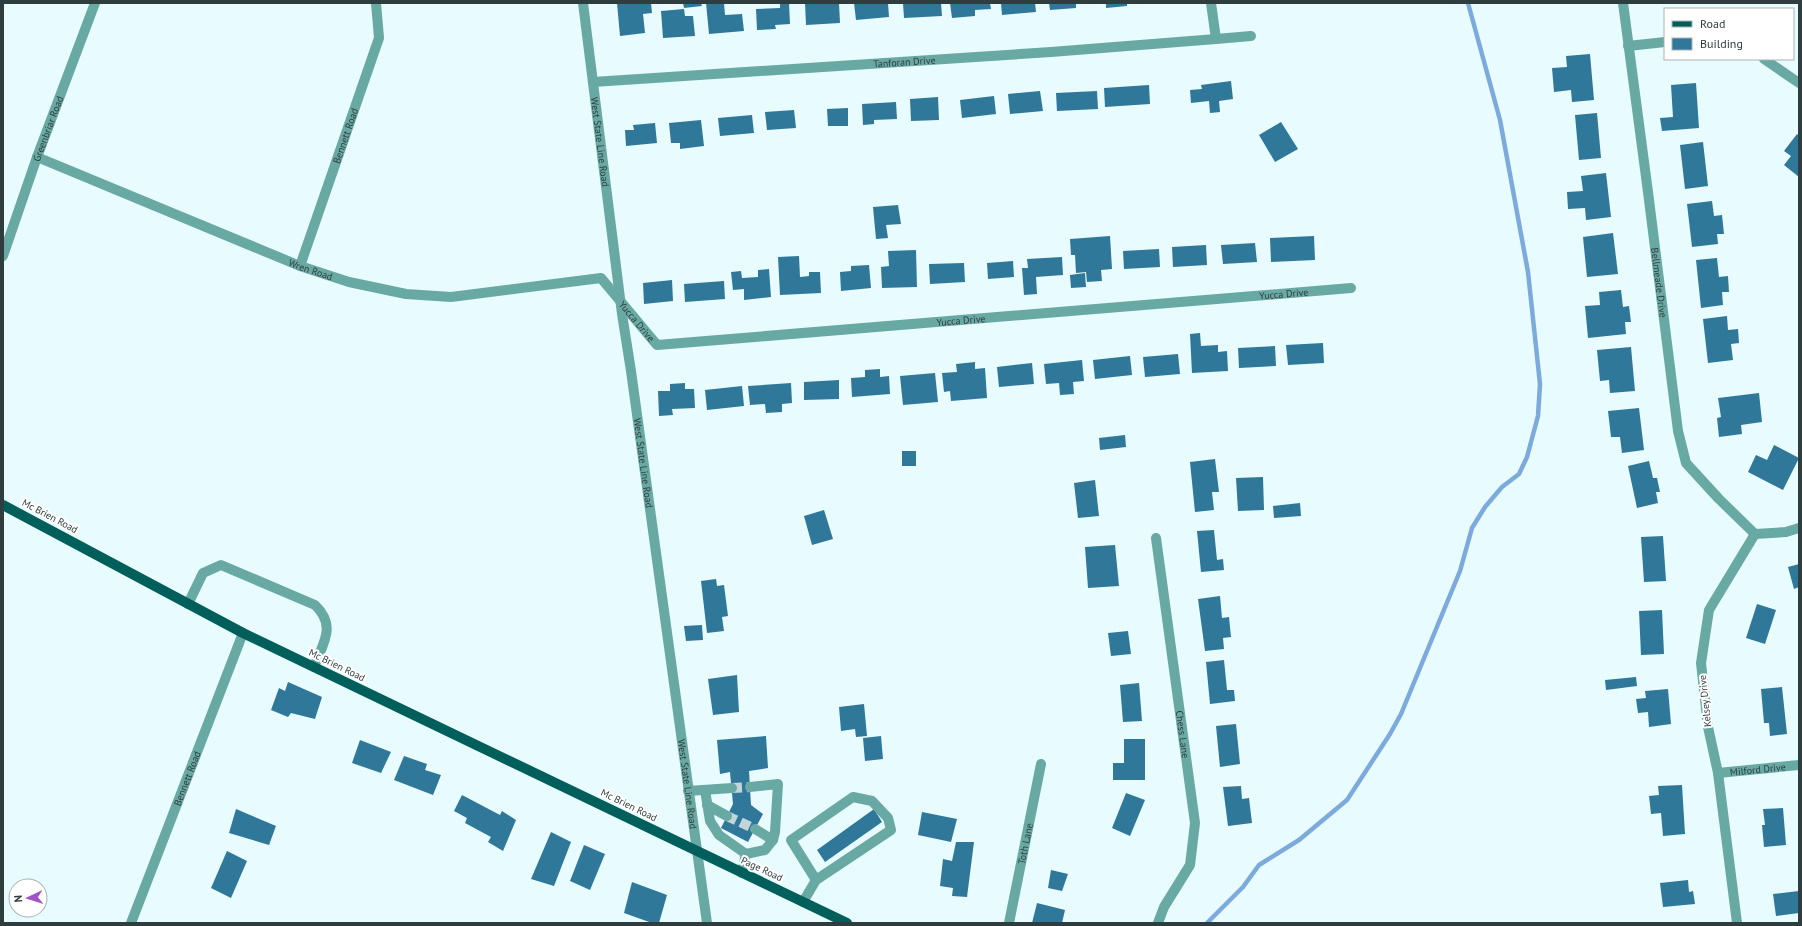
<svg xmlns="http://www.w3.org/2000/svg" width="1802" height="926" font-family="'PT Sans',sans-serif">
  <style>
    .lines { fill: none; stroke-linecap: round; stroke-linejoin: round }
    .stream { stroke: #7daadc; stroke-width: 4.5 }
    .building { fill: #2f7899 }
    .minor-tunnel { stroke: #c3d5d9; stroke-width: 10; stroke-dasharray: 10 5; stroke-linecap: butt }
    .minor { stroke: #69a9a4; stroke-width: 10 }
    .major { stroke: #015f5b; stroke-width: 10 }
    .labels { text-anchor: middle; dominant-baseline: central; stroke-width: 4; stroke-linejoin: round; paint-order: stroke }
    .street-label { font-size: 10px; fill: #303d3f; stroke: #fff }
  </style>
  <rect width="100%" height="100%" fill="#e8fbff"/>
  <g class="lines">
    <!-- stream -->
    <path class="stream" d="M 1207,923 L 1243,887 L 1259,865 L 1299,840 L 1347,800 L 1390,734 L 1401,714 L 1460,571 L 1472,528 L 1485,507 L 1502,487 L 1519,474 L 1527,457 L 1538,416 L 1540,384 L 1528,272 L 1500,120 L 1468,3"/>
  </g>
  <!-- building -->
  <g class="building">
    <path d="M 617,3 L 651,3 L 652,13 L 643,14 L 645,33 L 620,36 Z"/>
    <path d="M 683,3 L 701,3 L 702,6 L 684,8 Z"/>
    <path d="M 706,3 L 724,3 L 725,15 L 742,14 L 744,31 L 709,34 Z"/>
    <path d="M 780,3 L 789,3 L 790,24 L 775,25 L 776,29 L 757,30 L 756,9 L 780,8 Z"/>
    <path d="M 805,3 L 839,3 L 840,23 L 806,25 Z"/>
    <path d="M 854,3 L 888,3 L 889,17 L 856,20 Z"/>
    <path d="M 903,3 L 941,3 L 942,16 L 904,18 Z"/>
    <path d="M 950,3 L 990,3 L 991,9 L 975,10 L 975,16 L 952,18 Z"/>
    <path d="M 1001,3 L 1035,3 L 1036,12 L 1002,15 Z"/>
    <path d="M 1049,3 L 1076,3 L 1076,8 L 1050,10 Z"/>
    <path d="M 1106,3 L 1127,3 L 1127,6 L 1106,8 Z"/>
    <path d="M 684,9 L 685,16 L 693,16 L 695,36 L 663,38 L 661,11 Z"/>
    <path d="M 1590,54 L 1594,100 L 1572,102 L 1571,90 L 1554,92 L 1552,68 L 1567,67 L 1566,56 Z"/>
    <path d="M 1231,81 L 1233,99 L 1219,101 L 1220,112 L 1210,113 L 1209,101 L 1191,103 L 1190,90 L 1202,89 L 1201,85 Z"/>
    <path d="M 1696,83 L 1699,128 L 1662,131 L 1660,118 L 1673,117 L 1671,85 Z"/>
    <path d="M 1149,85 L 1150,104 L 1105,107 L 1104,88 Z"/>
    <path d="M 1040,91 L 1043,111 L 1010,114 L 1008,94 Z"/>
    <path d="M 1097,91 L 1098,109 L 1057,111 L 1056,93 Z"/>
    <path d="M 994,96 L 996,114 L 962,118 L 960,100 Z"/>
    <path d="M 938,97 L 939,120 L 911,121 L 910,99 Z"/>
    <path d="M 896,102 L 897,119 L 874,120 L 874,124 L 863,125 L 862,104 Z"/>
    <path d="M 848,108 L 848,126 L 828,126 L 827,109 Z"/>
    <path d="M 794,110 L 796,128 L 767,130 L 765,112 Z"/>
    <path d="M 1597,113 L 1601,158 L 1579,160 L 1575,115 Z"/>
    <path d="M 752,115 L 754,133 L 720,136 L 718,118 Z"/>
    <path d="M 701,120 L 704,146 L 680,149 L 680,143 L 671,143 L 669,123 Z"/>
    <path d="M 1281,122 L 1298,149 L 1275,162 L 1259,135 Z"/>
    <path d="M 655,123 L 657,143 L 626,146 L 625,130 L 634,130 L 633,125 Z"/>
    <path d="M 1797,134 L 1799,136 L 1799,177 L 1784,165 L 1791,156 L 1784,151 Z"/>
    <path d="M 1703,142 L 1708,186 L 1685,189 L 1680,145 Z"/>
    <path d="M 1606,173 L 1611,217 L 1586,220 L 1585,208 L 1568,209 L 1567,192 L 1583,191 L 1581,176 Z"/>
    <path d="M 1712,201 L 1714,216 L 1722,215 L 1724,234 L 1717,234 L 1718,244 L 1692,247 L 1687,204 Z"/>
    <path d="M 898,205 L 901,224 L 886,225 L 888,238 L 876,239 L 873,207 Z"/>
    <path d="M 1613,233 L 1618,274 L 1587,277 L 1583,237 Z"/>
    <path d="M 1110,236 L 1112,269 L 1101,270 L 1102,281 L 1087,282 L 1086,272 L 1076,273 L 1075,255 L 1071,255 L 1070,239 Z"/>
    <path d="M 1314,236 L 1315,260 L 1271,262 L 1270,238 Z"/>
    <path d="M 1255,243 L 1257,262 L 1223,264 L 1221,245 Z"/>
    <path d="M 1206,245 L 1207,265 L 1173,267 L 1172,247 Z"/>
    <path d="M 1159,249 L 1160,267 L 1124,269 L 1123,251 Z"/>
    <path d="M 916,250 L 917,287 L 882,288 L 881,267 L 889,266 L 888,251 Z"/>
    <path d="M 799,256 L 800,277 L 809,276 L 809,272 L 820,272 L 821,293 L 780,295 L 778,257 Z"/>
    <path d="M 1062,257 L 1063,275 L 1036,277 L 1037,294 L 1024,295 L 1022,268 L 1028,268 L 1027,259 Z"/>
    <path d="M 1717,258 L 1719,277 L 1728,276 L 1729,292 L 1722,292 L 1723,305 L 1701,308 L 1696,260 Z"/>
    <path d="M 1013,261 L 1014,277 L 988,279 L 987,263 Z"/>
    <path d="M 964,263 L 965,282 L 930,284 L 929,264 Z"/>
    <path d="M 869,265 L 871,288 L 841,291 L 840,272 L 851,271 L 851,266 Z"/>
    <path d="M 769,269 L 771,297 L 744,300 L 744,289 L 733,290 L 731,272 L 741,271 L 742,278 L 758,277 L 758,270 Z"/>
    <path d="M 1085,273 L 1086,287 L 1071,288 L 1070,275 Z"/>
    <path d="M 672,280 L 673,301 L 644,304 L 643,283 Z"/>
    <path d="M 724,281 L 725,299 L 685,302 L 684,284 Z"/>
    <path d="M 1621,290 L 1623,307 L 1629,306 L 1631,322 L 1625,322 L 1626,334 L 1588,338 L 1585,306 L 1600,305 L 1599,292 Z"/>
    <path d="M 1727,316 L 1728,330 L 1738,329 L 1739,343 L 1731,344 L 1733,360 L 1708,363 L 1703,319 Z"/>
    <path d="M 1200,333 L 1201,346 L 1218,345 L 1218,352 L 1227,351 L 1228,371 L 1192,373 L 1190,334 Z"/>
    <path d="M 1323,343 L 1324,363 L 1288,365 L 1286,345 Z"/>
    <path d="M 1275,346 L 1276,366 L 1239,368 L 1238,348 Z"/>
    <path d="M 1631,347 L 1635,391 L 1610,393 L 1609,380 L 1600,381 L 1597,350 Z"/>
    <path d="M 1178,354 L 1180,374 L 1145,377 L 1143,357 Z"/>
    <path d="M 1130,356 L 1132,375 L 1095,379 L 1093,360 Z"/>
    <path d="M 1082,360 L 1084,381 L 1073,382 L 1074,394 L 1060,395 L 1059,383 L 1046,384 L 1044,364 Z"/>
    <path d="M 975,362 L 975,369 L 985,368 L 987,398 L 951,401 L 950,391 L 944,392 L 942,373 L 957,372 L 956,364 Z"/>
    <path d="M 1032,363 L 1034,384 L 999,387 L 997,367 Z"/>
    <path d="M 880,369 L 880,377 L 889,376 L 890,394 L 852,397 L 851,378 L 865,377 L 865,370 Z"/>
    <path d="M 935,373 L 938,402 L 903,405 L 900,376 Z"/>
    <path d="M 839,380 L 839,399 L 804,400 L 804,382 Z"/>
    <path d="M 685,383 L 685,389 L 694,389 L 695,408 L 672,409 L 673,415 L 659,416 L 658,391 L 670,391 L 670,384 Z"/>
    <path d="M 791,383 L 792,403 L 782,404 L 782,412 L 766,413 L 765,404 L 750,405 L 748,386 Z"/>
    <path d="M 742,386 L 744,406 L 707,410 L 705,390 Z"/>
    <path d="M 1759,393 L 1762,422 L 1741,425 L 1742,434 L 1719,437 L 1717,418 L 1721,417 L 1718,398 Z"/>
    <path d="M 1639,408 L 1644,450 L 1622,453 L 1620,437 L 1611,437 L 1608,411 Z"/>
    <path d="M 1125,435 L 1126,447 L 1100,450 L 1099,438 Z"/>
    <path d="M 1774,445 L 1799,458 L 1783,490 L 1748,472 L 1756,455 L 1767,460 Z"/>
    <rect x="902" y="451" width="14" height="15"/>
    <path d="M 1215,459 L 1219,492 L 1212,492 L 1214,510 L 1195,512 L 1190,462 Z"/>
    <path d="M 1649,461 L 1653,478 L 1657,478 L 1660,492 L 1656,492 L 1658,503 L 1637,508 L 1628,466 Z"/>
    <path d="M 1263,477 L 1264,510 L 1238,511 L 1236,478 Z"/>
    <path d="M 1095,480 L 1099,516 L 1078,518 L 1074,483 Z"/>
    <path d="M 1300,503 L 1301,516 L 1274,518 L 1273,506 Z"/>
    <path d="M 824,510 L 833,539 L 812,545 L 804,516 Z"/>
    <path d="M 1214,530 L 1217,560 L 1223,559 L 1224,570 L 1201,572 L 1197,531 Z"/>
    <path d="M 1663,536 L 1666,581 L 1644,582 L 1641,537 Z"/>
    <path d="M 1115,545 L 1119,586 L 1088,588 L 1085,547 Z"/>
    <path d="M 1799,564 L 1799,587 L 1794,589 L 1788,567 Z"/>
    <path d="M 716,579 L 717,586 L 724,585 L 728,616 L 722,617 L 724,631 L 707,633 L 701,581 Z"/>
    <path d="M 1220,596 L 1222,618 L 1229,617 L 1231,637 L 1223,638 L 1224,649 L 1205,651 L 1198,599 Z"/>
    <path d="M 1757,604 L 1776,610 L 1765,644 L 1746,638 Z"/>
    <path d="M 1662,610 L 1664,654 L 1641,655 L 1639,611 Z"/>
    <path d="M 702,625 L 703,640 L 686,641 L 684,626 Z"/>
    <path d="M 1128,631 L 1131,654 L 1111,656 L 1108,633 Z"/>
    <path d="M 1224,660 L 1227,690 L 1234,690 L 1235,701 L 1210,704 L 1206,662 Z"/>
    <path d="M 737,675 L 739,712 L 713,715 L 708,679 Z"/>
    <path d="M 1636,677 L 1637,686 L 1606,690 L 1605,680 Z"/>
    <path d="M 288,682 L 322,697 L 315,719 L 291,713 L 288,717 L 271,710 L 279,688 L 285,691 Z"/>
    <path d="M 1139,683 L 1142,721 L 1123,722 L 1120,685 Z"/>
    <path d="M 1782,687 L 1787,734 L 1770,736 L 1769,723 L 1764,723 L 1761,689 Z"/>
    <path d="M 1668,689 L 1671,724 L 1649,727 L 1648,712 L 1638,713 L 1636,699 L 1646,698 L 1645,691 Z"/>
    <path d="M 864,704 L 867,736 L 856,737 L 855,729 L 841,731 L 839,707 Z"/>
    <path d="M 1236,724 L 1240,764 L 1220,767 L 1216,726 Z"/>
    <path d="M 766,736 L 768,768 L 749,771 L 751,805 L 763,814 L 748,842 L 721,828 L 733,804 L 730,772 L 720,774 L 717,740 Z"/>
    <path d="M 881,736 L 883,759 L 865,761 L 863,738 Z"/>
    <path d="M 1124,739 L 1145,739 L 1145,780 L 1113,780 L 1113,763 L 1124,763 Z"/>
    <path d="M 360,740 L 391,752 L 381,773 L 352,763 Z"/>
    <path d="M 404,756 L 427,764 L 425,770 L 441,775 L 433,795 L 394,780 Z"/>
    <path d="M 1682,785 L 1685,834 L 1663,836 L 1661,813 L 1651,814 L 1649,796 L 1659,795 L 1658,786 Z"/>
    <path d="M 1241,786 L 1242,799 L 1249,798 L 1252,823 L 1228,826 L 1223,787 Z"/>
    <path d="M 1126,793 L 1145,800 L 1130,836 L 1112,828 Z"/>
    <path d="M 462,795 L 500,815 L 502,811 L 516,820 L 503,851 L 488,842 L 491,837 L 465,823 L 467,818 L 454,811 Z"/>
    <path d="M 1783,808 L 1786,845 L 1764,847 L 1762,825 L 1765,825 L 1763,809 Z"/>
    <path d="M 236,809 L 276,826 L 269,845 L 229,833 Z"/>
    <path d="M 874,809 L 882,822 L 825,862 L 817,850 Z"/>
    <path d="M 922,812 L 957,819 L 951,842 L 918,835 Z"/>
    <path d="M 551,832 L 571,842 L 554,886 L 531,879 Z"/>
    <path d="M 956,842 L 974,842 L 967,897 L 952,896 L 953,888 L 940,886 L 943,859 L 952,861 Z"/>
    <path d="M 584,845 L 605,854 L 590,890 L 570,881 Z"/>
    <path d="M 227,851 L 247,861 L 231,898 L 211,888 Z"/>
    <path d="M 1051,870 L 1068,874 L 1062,891 L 1048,888 Z"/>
    <path d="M 1688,880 L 1689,892 L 1693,891 L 1695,904 L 1663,907 L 1660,883 Z"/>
    <path d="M 632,882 L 667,895 L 659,923 L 652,923 L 624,913 Z"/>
    <path d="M 1799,891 L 1799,913 L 1776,916 L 1773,894 Z"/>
    <path d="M 1037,903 L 1065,910 L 1062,923 L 1032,923 Z"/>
  </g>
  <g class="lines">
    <!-- minor-tunnel -->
    <g class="minor-tunnel">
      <path d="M 732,788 L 750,787"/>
      <path d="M 727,816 L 755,829"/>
    </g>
    <!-- minor -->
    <g class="minor">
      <path id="s1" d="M 583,3 L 622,314 L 631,371 L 707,923"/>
      <path id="s2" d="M 1623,3 L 1648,192 L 1678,431 L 1686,463 L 1719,499 L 1755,534"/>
      <path d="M 1216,39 L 1251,36"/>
      <path d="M 1628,46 L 1665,42"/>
      <path d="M 1764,59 L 1799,83"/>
      <path id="s3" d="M 593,82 L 1051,52 L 1216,39 L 1211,3"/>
      <path id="s4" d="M 37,157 L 300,266 L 349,282 L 406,294 L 451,297 L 601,278 L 657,345 L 1351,288"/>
      <path id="s5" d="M 3,256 L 37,157 L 95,3"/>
      <path id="s6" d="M 300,266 L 379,38 L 376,3"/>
      <path d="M 1755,534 L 1786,532 L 1799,528"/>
      <path id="s7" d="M 1156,538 L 1195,823 L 1190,865 L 1164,907 L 1158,923"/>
      <path d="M 188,604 L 203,573 L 221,565 L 315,605 C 337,626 323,643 314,667"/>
      <path id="s8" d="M 1718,773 L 1799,765"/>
      <path d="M 705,790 L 710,821 L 719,835 L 746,854"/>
      <path d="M 688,791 L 732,788"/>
      <path d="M 707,805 L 727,816"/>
      <path d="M 755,829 L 773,840"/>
      <path d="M 742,873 L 746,854 L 765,850 L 773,840 L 775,832 L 778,784 L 750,787"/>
      <path d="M 803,902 L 816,880 L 891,830 L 888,818 L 872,801 L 853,797 L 791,840 L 816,880"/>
      <path id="s9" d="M 131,923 L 243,633"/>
      <path id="s10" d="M 1009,923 L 1041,764"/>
      <path d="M 1737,923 L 1718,773 L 1708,727 L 1701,663 L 1709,610 L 1755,534"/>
    </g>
    <!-- major -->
    <path class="major" d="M 3,505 L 243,633 L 847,923"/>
  </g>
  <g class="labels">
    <!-- street labels -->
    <g class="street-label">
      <text stroke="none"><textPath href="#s3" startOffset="312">Tanforan Drive</textPath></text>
      <text stroke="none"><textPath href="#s5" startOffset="135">Greenbriar Road</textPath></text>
      <text stroke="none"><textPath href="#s6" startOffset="138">Bennett Road</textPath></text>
      <text stroke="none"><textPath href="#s1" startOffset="140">West State Line Road</textPath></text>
      <text stroke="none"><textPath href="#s4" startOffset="296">Wren Road</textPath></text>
      <text stroke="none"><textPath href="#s2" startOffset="282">Bellmeade Drive</textPath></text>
      <text stroke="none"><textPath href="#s4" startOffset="1307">Yucca Drive</textPath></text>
      <text stroke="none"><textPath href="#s4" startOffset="983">Yucca Drive</textPath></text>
      <text stroke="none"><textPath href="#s4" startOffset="647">Yucca Drive</textPath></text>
      <text stroke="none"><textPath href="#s1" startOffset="464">West State Line Road</textPath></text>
      <text transform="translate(50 516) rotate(28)">Mc Brien Road</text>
      <text transform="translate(337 665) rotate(26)">Mc Brien Road</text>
      <text transform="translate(1705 701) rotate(-96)">Kelsey Drive</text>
      <text stroke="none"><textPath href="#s7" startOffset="198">Chess Lane</textPath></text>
      <text stroke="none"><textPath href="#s8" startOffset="40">Milford Drive</textPath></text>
      <text stroke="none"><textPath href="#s9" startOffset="155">Bennett Road</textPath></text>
      <text stroke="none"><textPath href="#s1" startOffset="788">West State Line Road</textPath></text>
      <text transform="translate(629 805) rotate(26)">Mc Brien Road</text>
      <text stroke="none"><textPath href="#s10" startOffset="81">Toth Lane</textPath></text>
      <text transform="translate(762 869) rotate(25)">Page Road</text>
    </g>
  </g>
  <!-- border -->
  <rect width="1802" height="926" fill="none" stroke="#303d3f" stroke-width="8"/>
  <!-- legend -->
  <rect x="1664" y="8" width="130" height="52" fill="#ffffff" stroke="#acb1b2"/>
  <rect x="1672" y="21" width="20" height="6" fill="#015f5b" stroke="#acb1b2"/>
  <text x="1700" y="28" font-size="12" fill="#303d3f">Road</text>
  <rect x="1672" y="38" width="20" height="12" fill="#2f7899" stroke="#acb1b2"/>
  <text x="1700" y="48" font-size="12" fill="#303d3f">Building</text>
  <!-- north arrow -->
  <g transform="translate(28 898) rotate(266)"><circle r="19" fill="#ffffff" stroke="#acb1b2"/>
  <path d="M0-3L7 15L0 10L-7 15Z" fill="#a353c4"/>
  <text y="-6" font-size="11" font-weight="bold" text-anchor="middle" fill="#303d3f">N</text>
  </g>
</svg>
